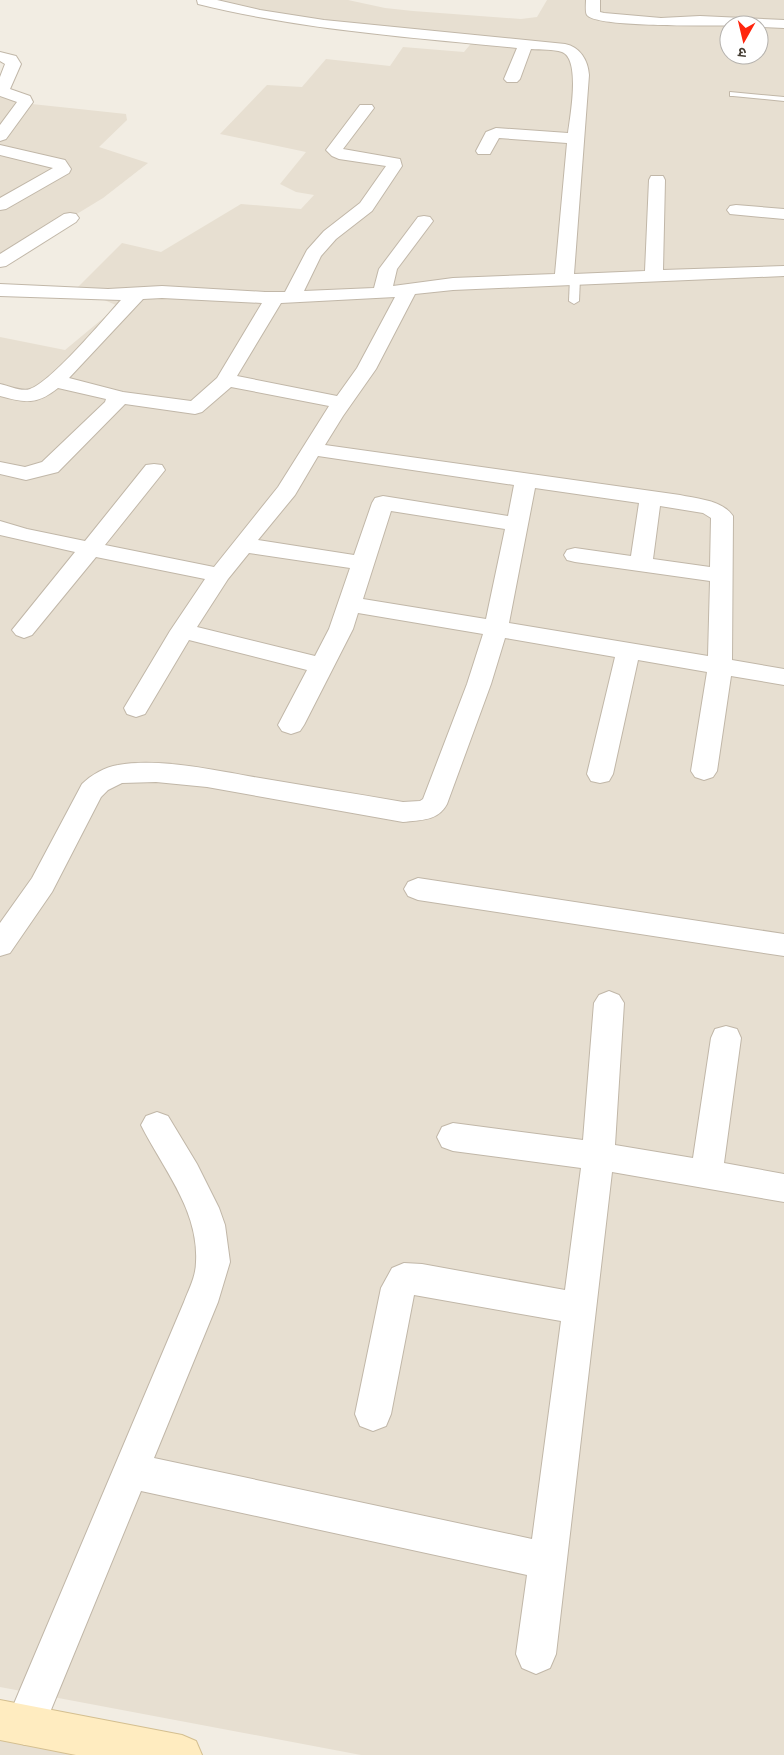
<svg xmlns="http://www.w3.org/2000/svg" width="784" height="1755" font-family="'Nunito Sans','Noto Sans Devanagari',sans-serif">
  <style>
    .residential { fill: #e7dfd1; fill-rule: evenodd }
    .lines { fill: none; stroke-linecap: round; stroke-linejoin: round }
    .lane-casing { stroke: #c1b7a8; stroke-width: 2 }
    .street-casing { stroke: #c1b7a8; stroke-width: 2 }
    .secondary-casing { stroke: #d4bf90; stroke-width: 2 }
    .lane { fill: #fff; fill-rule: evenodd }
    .street { fill: #fff; fill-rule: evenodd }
    .secondary { fill: #ffecc0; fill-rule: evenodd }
  </style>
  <rect width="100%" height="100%" fill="#f2ede3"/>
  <!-- residential -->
  <g class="residential">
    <path d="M 216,0 L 348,0 L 385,8 L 413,11 L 521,19 L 537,17 L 547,0 L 784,0 L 784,1755 L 361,1755 L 0,1687 L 0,337 L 65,350 L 118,306 L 77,288 L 122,243 L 161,252 L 241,204 L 301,209 L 314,195 L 296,192 L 280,184 L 306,152 L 220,134 L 267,85 L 302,87 L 326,59 L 390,66 L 403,47 L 464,52 L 474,40 L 261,16 ZM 729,25 L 759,25 L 759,55 L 729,55 Z"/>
    <path d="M 0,90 L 15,92 L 13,102 L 126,114 L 127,120 L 99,147 L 148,163 L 103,198 L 8,256 L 0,254 Z"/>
    <path d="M 0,1737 L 86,1755 L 0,1755 Z"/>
  </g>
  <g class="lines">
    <defs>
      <g id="lane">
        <path d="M 730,92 L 784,97 L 784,101 L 733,96 L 730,96 Z"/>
        <path d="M 575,275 L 580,278 L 579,301 L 574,304 L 569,301 L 570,278 Z"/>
      </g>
      <g id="street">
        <path d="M 197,0 L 217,0 L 260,10 L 324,20 L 565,44 C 580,47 588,60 589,75 L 574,274 L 645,271 L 649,180 L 651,176 L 663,176 L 665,180 L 663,270 L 784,266 L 784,276 L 453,290 L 415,294 L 376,369 L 343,416 L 325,445 L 680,495 C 698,499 722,500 733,516 L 732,660 L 784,669 L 784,685 L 731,676 L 717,771 L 713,777 L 704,780 L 695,777 L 691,771 L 707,672 L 638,660 L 613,774 L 609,781 L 600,783 L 591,781 L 587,774 L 615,657 L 505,638 L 491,684 L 447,804 C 438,821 421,820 403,822 L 207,787 L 156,782 L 122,783 L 108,790 L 101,797 L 52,892 L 10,953 L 0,956 L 0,923 L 32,878 L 82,784 C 91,775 105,767 118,765 C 156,758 210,769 248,776 C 300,785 351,793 403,802 L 420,801 L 423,799 L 467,684 L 483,634 L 358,613 L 353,629 L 304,725 L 300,731 L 291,734 L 282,731 L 278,725 L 307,670 L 189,640 L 145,714 L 136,717 L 127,714 L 124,708 L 170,631 L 205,579 L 96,557 L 32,635 L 24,638 L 16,635 L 12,630 L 75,552 L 0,535 L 0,521 L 27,529 L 85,541 L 146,465 L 154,464 L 162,465 L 165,470 L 105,545 L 214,567 L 278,487 L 329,406 L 231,387 L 202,412 L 195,414 L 125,404 L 58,472 L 26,480 L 0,474 L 0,462 L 25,467 L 42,462 L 105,402 L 106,399 L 58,388 C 37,405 25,403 0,396 L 0,384 C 9,386 22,392 30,389 C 52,381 103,320 121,300 L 0,296 L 0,284 L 108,289 L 162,286 L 265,292 L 285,292 L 307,250 L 324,231 L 360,203 L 386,166 L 339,159 L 332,156 L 326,150 L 360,105 L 372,105 L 374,108 L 343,149 L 400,159 L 402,166 L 372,211 L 336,239 L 321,256 L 304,291 L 374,288 L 379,269 L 418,217 L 424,216 L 430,217 L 433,221 L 397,269 L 393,286 L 453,278 L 555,274 L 567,143 L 499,138 L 490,154 L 478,154 L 476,151 L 486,132 L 496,128 L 568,133 C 570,117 581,59 562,52 C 553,49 541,50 531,49 L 520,79 L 517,82 L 507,82 L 504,79 L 517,48 C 410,37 303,30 198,4 ZM 395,297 L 357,368 L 337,396 L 237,376 L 281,303 ZM 162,298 L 262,303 L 217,378 L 191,401 L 123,392 L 69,378 L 143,299 ZM 318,456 L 514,485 L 508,516 L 383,496 L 375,498 L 372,503 L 354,555 L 258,540 L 295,495 ZM 535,488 L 639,503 L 631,556 L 575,548 L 567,550 L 564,555 L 567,560 L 575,562 L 710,581 L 708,656 L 509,623 ZM 660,506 L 703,513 L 711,518 L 710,567 L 653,559 ZM 391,511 L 505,529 L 486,619 L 363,599 ZM 249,553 L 350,568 L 329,629 L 315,656 L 197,627 L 228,579 Z"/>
        <path d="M 586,0 L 600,0 L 600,12 L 604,13 L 661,18 L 700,16 L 784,20 L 784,28 L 759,27 L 759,25 C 737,25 596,29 587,15 C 585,12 586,4 586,0 Z"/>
        <path d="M 0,52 L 16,56 L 21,64 L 10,89 L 30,96 L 33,102 L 6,139 L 0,141 L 0,125 L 17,102 L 0,96 L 0,77 L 5,64 L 0,61 Z"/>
        <path d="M 0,145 L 65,160 L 71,169 L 69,173 L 6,209 L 0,210 L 0,198 L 53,168 L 0,155 Z"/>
        <path d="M 736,205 L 784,209 L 784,219 L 730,214 L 727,210 L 730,206 Z"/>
        <path d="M 70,213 L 76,214 L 79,218 L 76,222 L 6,266 L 0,267 L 0,254 L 64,214 Z"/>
        <path d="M 418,878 L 784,934 L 784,956 L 418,900 L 408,896 L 404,889 L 408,882 Z"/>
        <path d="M 609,991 L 619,995 L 624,1003 L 615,1145 L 693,1158 L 711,1038 L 715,1029 L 726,1026 L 737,1029 L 741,1038 L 724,1163 L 784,1174 L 784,1202 L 612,1172 L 556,1654 L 550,1668 L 536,1674 L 522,1668 L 516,1654 L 527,1575 L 141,1491 L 39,1739 L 25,1745 L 11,1739 L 5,1725 L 184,1302 C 189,1289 196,1276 196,1262 C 199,1210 163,1169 141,1125 L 146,1116 L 157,1112 L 168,1116 L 197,1164 L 219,1208 L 225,1225 L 230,1262 L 218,1302 L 154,1458 L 532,1539 L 561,1321 L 414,1295 L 391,1414 L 386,1426 L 373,1431 L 360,1426 L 355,1414 L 381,1288 L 392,1268 L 404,1263 L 422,1264 L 565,1290 L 581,1168 L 453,1151 L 442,1147 L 437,1137 L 442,1127 L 453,1123 L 583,1140 L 594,1003 L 599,995 Z"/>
      </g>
      <path id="secondary" d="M 0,1700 L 182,1735 L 196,1741 L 202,1755 L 76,1755 L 0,1740 Z"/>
    </defs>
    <!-- lane casing -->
    <use href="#lane" class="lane-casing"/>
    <!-- street casing -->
    <use href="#street" class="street-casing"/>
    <!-- secondary casing -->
    <use href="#secondary" class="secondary-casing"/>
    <!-- lane -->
    <use href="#lane" class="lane"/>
    <!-- street -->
    <use href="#street" class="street"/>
    <!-- secondary -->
    <use href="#secondary" class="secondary"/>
  </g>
  <!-- north arrow -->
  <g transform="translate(744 40) rotate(188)"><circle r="24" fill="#ffffff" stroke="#b4b1ad"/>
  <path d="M0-4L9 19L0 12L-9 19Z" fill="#ff250d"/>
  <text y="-8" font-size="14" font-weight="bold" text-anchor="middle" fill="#443d33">उ</text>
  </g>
</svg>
